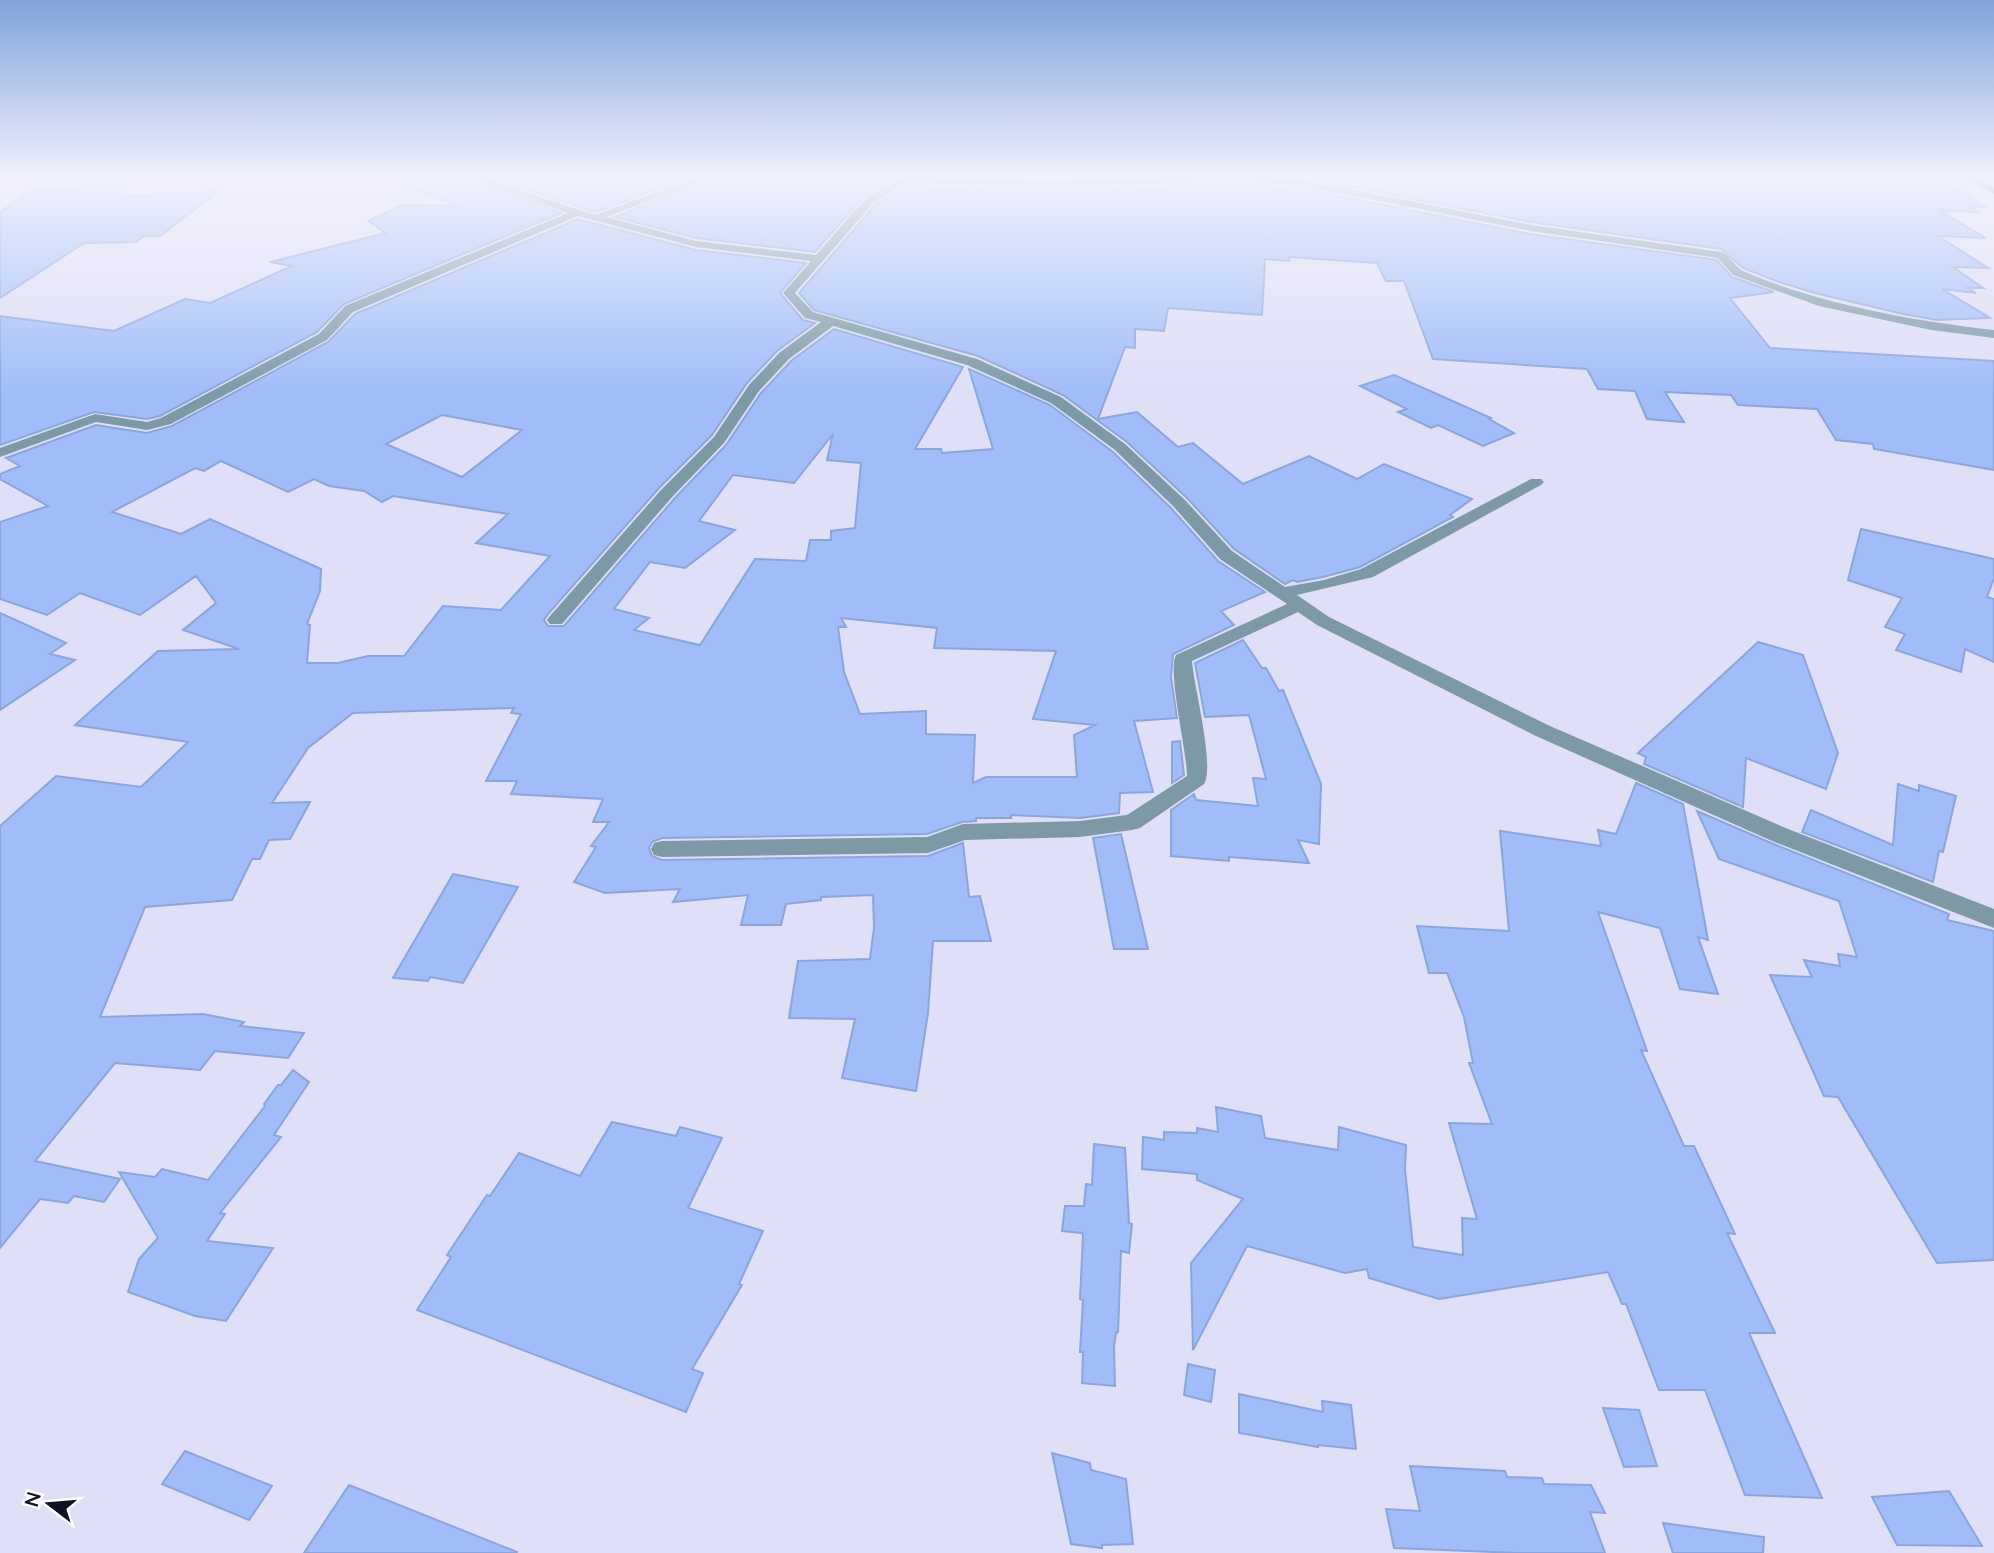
<svg xmlns="http://www.w3.org/2000/svg" width="1994" height="1553" font-family="Lato,sans-serif">
  <style>
    .building { fill: #a0bdf9; stroke: #8ba5db; stroke-width: 2; fill-rule: evenodd }
    .lines { fill: none; stroke-linecap: round; stroke-linejoin: round }
    .minor { fill: #7c99a5; fill-rule: evenodd }
    .major { fill: #1e5d72; fill-rule: evenodd }
  </style>
  <rect width="100%" height="100%" fill="#dfdff8"/>
  <!-- building -->
  <g class="building">
    <path d="M 391,177 L 464,177 L 561,213 L 344,304 L 317,332 L 160,416 L 147,419 L 94,412 L 0,445 L 0,316 L 114,331 L 185,299 L 210,303 L 292,266 L 270,262 L 386,233 L 368,221 L 403,205 L 460,206 L 390,181 Z"/>
    <path d="M 489,177 L 689,177 L 595,212 Z"/>
    <path d="M 713,177 L 894,177 L 894,180 L 864,196 L 815,252 L 696,238 L 615,217 Z"/>
    <path d="M 1940,177 L 1985,207 L 1970,206 L 1979,212 L 1940,211 L 1986,238 L 1938,236 L 1988,268 L 1953,267 L 1983,288 L 1968,288 L 1976,293 L 1942,289 L 1990,318 L 1937,320 L 1903,314 L 1815,293 L 1776,281 L 1743,268 L 1721,249 L 1531,222 L 1307,178 Z"/>
    <path d="M 130,182 L 119,196 L 218,192 L 160,236 L 144,236 L 136,242 L 84,243 L 0,298 L 0,212 L 32,191 Z"/>
    <path d="M 1228,185 L 1299,188 L 1530,234 L 1717,260 L 1732,277 L 1774,292 L 1730,298 L 1770,348 L 1994,361 L 1994,470 L 1874,449 L 1873,444 L 1836,440 L 1817,409 L 1738,405 L 1731,395 L 1665,392 L 1684,422 L 1647,419 L 1635,391 L 1598,389 L 1587,369 L 1433,359 L 1404,281 L 1386,281 L 1377,263 L 1290,257 L 1289,261 L 1265,259 L 1262,315 L 1168,308 L 1164,331 L 1135,329 L 1135,348 L 1125,347 L 1098,419 L 1137,412 L 1178,447 L 1193,443 L 1243,484 L 1309,456 L 1357,479 L 1384,464 L 1472,499 L 1450,515 L 1453,517 L 1360,567 L 1323,577 L 1297,582 L 1293,580 L 1285,584 L 1234,549 L 1187,498 L 1127,442 L 1063,395 L 978,356 L 814,310 L 799,293 L 876,204 L 906,186 L 1050,190 Z"/>
    <path d="M 578,219 L 696,250 L 806,263 L 780,293 L 803,320 L 815,323 L 777,351 L 747,383 L 712,435 L 659,488 L 548,614 L 544,620 L 548,626 L 564,626 L 675,498 L 726,445 L 761,393 L 791,361 L 834,329 L 963,367 L 915,449 L 941,449 L 942,453 L 993,449 L 969,369 L 1050,405 L 1113,452 L 1171,508 L 1218,561 L 1265,592 L 1221,611 L 1234,625 L 1173,654 L 1171,677 L 1177,718 L 1134,721 L 1153,792 L 1120,793 L 1119,813 L 1080,818 L 1011,815 L 1011,818 L 976,818 L 976,821 L 962,822 L 927,834 L 662,838 L 652,842 L 649,848 L 652,856 L 662,860 L 928,856 L 963,843 L 969,897 L 980,896 L 991,941 L 933,941 L 928,1013 L 916,1091 L 842,1078 L 855,1019 L 789,1018 L 798,961 L 870,959 L 874,928 L 873,895 L 821,897 L 821,900 L 786,904 L 781,925 L 741,925 L 748,895 L 673,902 L 680,889 L 605,893 L 574,882 L 596,847 L 591,846 L 609,822 L 593,822 L 603,799 L 511,794 L 517,781 L 486,781 L 521,714 L 511,713 L 514,708 L 353,713 L 308,748 L 272,803 L 310,802 L 290,839 L 269,840 L 260,859 L 252,859 L 232,900 L 145,907 L 100,1017 L 203,1014 L 244,1022 L 240,1026 L 304,1033 L 288,1058 L 215,1051 L 200,1070 L 115,1063 L 35,1161 L 120,1179 L 104,1202 L 74,1196 L 68,1203 L 40,1199 L 0,1248 L 0,826 L 56,776 L 141,787 L 188,742 L 75,725 L 158,651 L 239,649 L 183,630 L 216,603 L 196,576 L 140,615 L 80,593 L 47,615 L 0,599 L 0,522 L 48,506 L 0,479 L 0,474 L 20,466 L 6,458 L 96,425 L 147,433 L 172,426 L 328,342 L 355,314 ZM 442,415 L 522,430 L 462,477 L 386,444 ZM 833,434 L 827,460 L 861,463 L 855,528 L 831,531 L 831,540 L 810,540 L 806,561 L 755,559 L 700,645 L 634,630 L 649,618 L 614,609 L 650,562 L 685,568 L 735,530 L 699,521 L 733,475 L 794,483 ZM 221,461 L 288,492 L 314,479 L 329,486 L 364,491 L 382,502 L 393,496 L 508,514 L 476,543 L 550,556 L 501,610 L 443,606 L 404,656 L 368,656 L 338,663 L 307,663 L 310,625 L 307,624 L 320,591 L 321,569 L 210,519 L 181,534 L 112,512 L 195,468 L 204,471 ZM 841,618 L 937,628 L 934,648 L 1056,651 L 1033,719 L 1095,725 L 1074,735 L 1077,777 L 986,777 L 973,783 L 975,735 L 926,734 L 926,711 L 860,714 L 844,672 L 838,627 L 846,627 Z"/>
    <path d="M 1394,375 L 1491,418 L 1489,419 L 1514,433 L 1483,446 L 1438,425 L 1431,428 L 1398,412 L 1407,409 L 1360,386 Z"/>
    <path d="M 1861,529 L 1994,559 L 1994,578 L 1987,597 L 1994,599 L 1994,662 L 1965,649 L 1961,672 L 1896,650 L 1905,634 L 1885,627 L 1902,598 L 1848,580 Z"/>
    <path d="M 0,613 L 66,643 L 50,654 L 75,660 L 0,710 Z"/>
    <path d="M 1243,640 L 1262,668 L 1266,668 L 1279,691 L 1283,690 L 1321,784 L 1319,844 L 1298,840 L 1309,863 L 1229,857 L 1229,861 L 1171,856 L 1171,810 L 1194,794 L 1196,800 L 1258,806 L 1253,778 L 1266,779 L 1249,715 L 1205,717 L 1195,663 Z"/>
    <path d="M 1758,642 L 1803,655 L 1838,753 L 1826,789 L 1746,758 L 1743,807 L 1644,764 L 1646,757 L 1638,753 Z"/>
    <path d="M 1180,741 L 1184,775 L 1172,783 L 1172,742 Z"/>
    <path d="M 1636,783 L 1683,804 L 1708,940 L 1698,937 L 1718,994 L 1680,989 L 1660,928 L 1598,912 L 1647,1051 L 1641,1050 L 1684,1146 L 1694,1146 L 1735,1234 L 1727,1233 L 1775,1333 L 1749,1333 L 1822,1498 L 1745,1495 L 1705,1390 L 1659,1390 L 1626,1304 L 1622,1304 L 1608,1272 L 1439,1299 L 1369,1278 L 1367,1269 L 1345,1273 L 1247,1246 L 1193,1350 L 1191,1263 L 1243,1199 L 1197,1180 L 1197,1174 L 1142,1169 L 1143,1137 L 1164,1140 L 1164,1132 L 1197,1133 L 1197,1128 L 1218,1132 L 1216,1107 L 1261,1116 L 1265,1138 L 1338,1150 L 1339,1127 L 1406,1145 L 1405,1169 L 1413,1247 L 1463,1255 L 1462,1218 L 1477,1219 L 1449,1123 L 1492,1124 L 1469,1063 L 1473,1063 L 1464,1017 L 1447,973 L 1429,973 L 1417,926 L 1509,931 L 1500,831 L 1601,846 L 1598,830 L 1616,834 Z"/>
    <path d="M 1898,784 L 1919,791 L 1919,785 L 1956,796 L 1943,852 L 1939,851 L 1933,882 L 1802,832 L 1811,810 L 1893,845 Z"/>
    <path d="M 1697,811 L 1771,843 L 1949,914 L 1947,920 L 1994,931 L 1994,1260 L 1937,1263 L 1838,1097 L 1824,1096 L 1770,975 L 1812,977 L 1804,960 L 1840,966 L 1838,954 L 1857,957 L 1839,901 L 1719,859 Z"/>
    <path d="M 1121,834 L 1148,949 L 1114,949 L 1093,838 Z"/>
    <path d="M 453,874 L 518,887 L 463,983 L 430,977 L 428,981 L 393,978 Z"/>
    <path d="M 293,1070 L 309,1082 L 274,1135 L 281,1137 L 220,1213 L 225,1214 L 207,1241 L 273,1248 L 226,1321 L 195,1316 L 128,1292 L 139,1259 L 158,1238 L 119,1172 L 155,1177 L 162,1169 L 208,1180 L 265,1106 L 264,1104 L 278,1085 L 281,1085 Z"/>
    <path d="M 612,1122 L 676,1136 L 680,1127 L 722,1138 L 688,1208 L 763,1231 L 739,1284 L 742,1285 L 692,1369 L 703,1373 L 686,1412 L 417,1310 L 451,1257 L 447,1255 L 487,1195 L 490,1196 L 519,1153 L 580,1176 Z"/>
    <path d="M 1094,1144 L 1125,1148 L 1129,1223 L 1132,1224 L 1129,1253 L 1121,1251 L 1118,1332 L 1116,1333 L 1114,1346 L 1115,1386 L 1082,1383 L 1083,1352 L 1080,1352 L 1083,1300 L 1080,1299 L 1083,1236 L 1082,1233 L 1062,1231 L 1065,1206 L 1084,1206 L 1086,1184 L 1092,1185 Z"/>
    <path d="M 1188,1364 L 1215,1370 L 1211,1402 L 1184,1395 Z"/>
    <path d="M 1239,1394 L 1323,1412 L 1322,1401 L 1351,1405 L 1356,1449 L 1318,1445 L 1318,1447 L 1239,1433 Z"/>
    <path d="M 1603,1408 L 1639,1410 L 1657,1466 L 1624,1467 Z"/>
    <path d="M 185,1451 L 272,1486 L 249,1520 L 162,1484 Z"/>
    <path d="M 1052,1453 L 1090,1463 L 1091,1470 L 1126,1479 L 1133,1544 L 1102,1545 L 1102,1548 L 1071,1544 Z"/>
    <path d="M 1410,1466 L 1505,1471 L 1507,1477 L 1542,1478 L 1544,1484 L 1591,1485 L 1605,1513 L 1590,1512 L 1605,1553 L 1518,1553 L 1394,1548 L 1386,1509 L 1420,1511 Z"/>
    <path d="M 349,1485 L 517,1552 L 516,1553 L 304,1553 Z"/>
    <path d="M 1949,1491 L 1982,1546 L 1897,1545 L 1872,1497 Z"/>
    <path d="M 1663,1523 L 1764,1537 L 1763,1553 L 1673,1553 Z"/>
  </g>
  <g class="lines">
    <!-- minor -->
    <path class="minor" d="M 466,177 L 481,177 L 595,215 L 697,177 L 711,177 L 606,217 L 696,241 L 816,255 L 866,198 L 896,182 L 897,177 L 1050,181 L 1195,177 L 1299,179 L 1531,225 L 1721,252 C 1731,256 1735,268 1745,272 C 1824,305 1910,320 1994,330 L 1994,338 L 1931,330 L 1819,306 L 1733,275 L 1718,258 L 1531,231 L 1299,185 L 1228,182 L 1050,187 L 905,183 L 874,202 L 795,293 L 813,312 L 977,359 L 1061,397 L 1125,444 L 1185,500 L 1232,551 L 1285,587 L 1324,580 L 1361,569 L 1531,479 L 1541,479 L 1544,482 L 1541,485 L 1373,577 L 1297,595 L 1329,617 L 1550,726 L 1788,829 L 1994,909 L 1994,928 L 1772,841 L 1536,736 L 1317,625 L 1298,612 L 1192,661 C 1194,687 1215,766 1204,784 L 1140,828 L 1132,830 L 1080,837 L 965,840 L 928,853 L 662,857 L 654,855 L 651,849 L 654,843 L 662,841 L 927,837 L 963,824 L 1080,821 L 1127,815 L 1187,776 C 1187,751 1167,670 1176,655 L 1287,604 L 1220,559 L 1173,506 L 1115,450 L 1051,403 L 967,365 L 833,326 L 789,359 L 759,391 L 724,443 L 673,496 L 562,624 L 550,624 L 547,620 L 550,616 L 661,490 L 714,437 L 749,385 L 779,353 L 821,322 L 805,318 L 783,293 L 811,261 L 696,247 L 578,216 L 353,312 L 327,340 L 171,424 L 147,430 L 96,422 L 0,457 L 0,448 L 95,414 L 147,422 L 161,418 L 319,334 L 345,306 L 568,213 Z"/>
    <!-- major -->
    <path class="major" d="M 1961,177 L 1974,177 L 1994,187 L 1994,194 Z"/>
  </g>
  <!-- sky -->
  <linearGradient id="sky" x2="0" y2="1"><stop stop-color="#82a3db"/><stop offset="0.45" stop-color="#f1f1fc"/><stop offset="1" stop-color="#f1f1fc" stop-opacity="0"/></linearGradient>
  <rect width="1994" height="394" fill="url(#sky)"/>
  <!-- north arrow -->
  <g transform="translate(49 1504) rotate(286)" stroke="#ffffff" stroke-width="5" paint-order="stroke">
  <path d="M0-5L12 26L0 18L-12 26Z" fill="#100f24"/>
  <text y="-10" font-size="19" font-weight="bold" text-anchor="middle" fill="#100f24">N</text>
  </g>
</svg>
